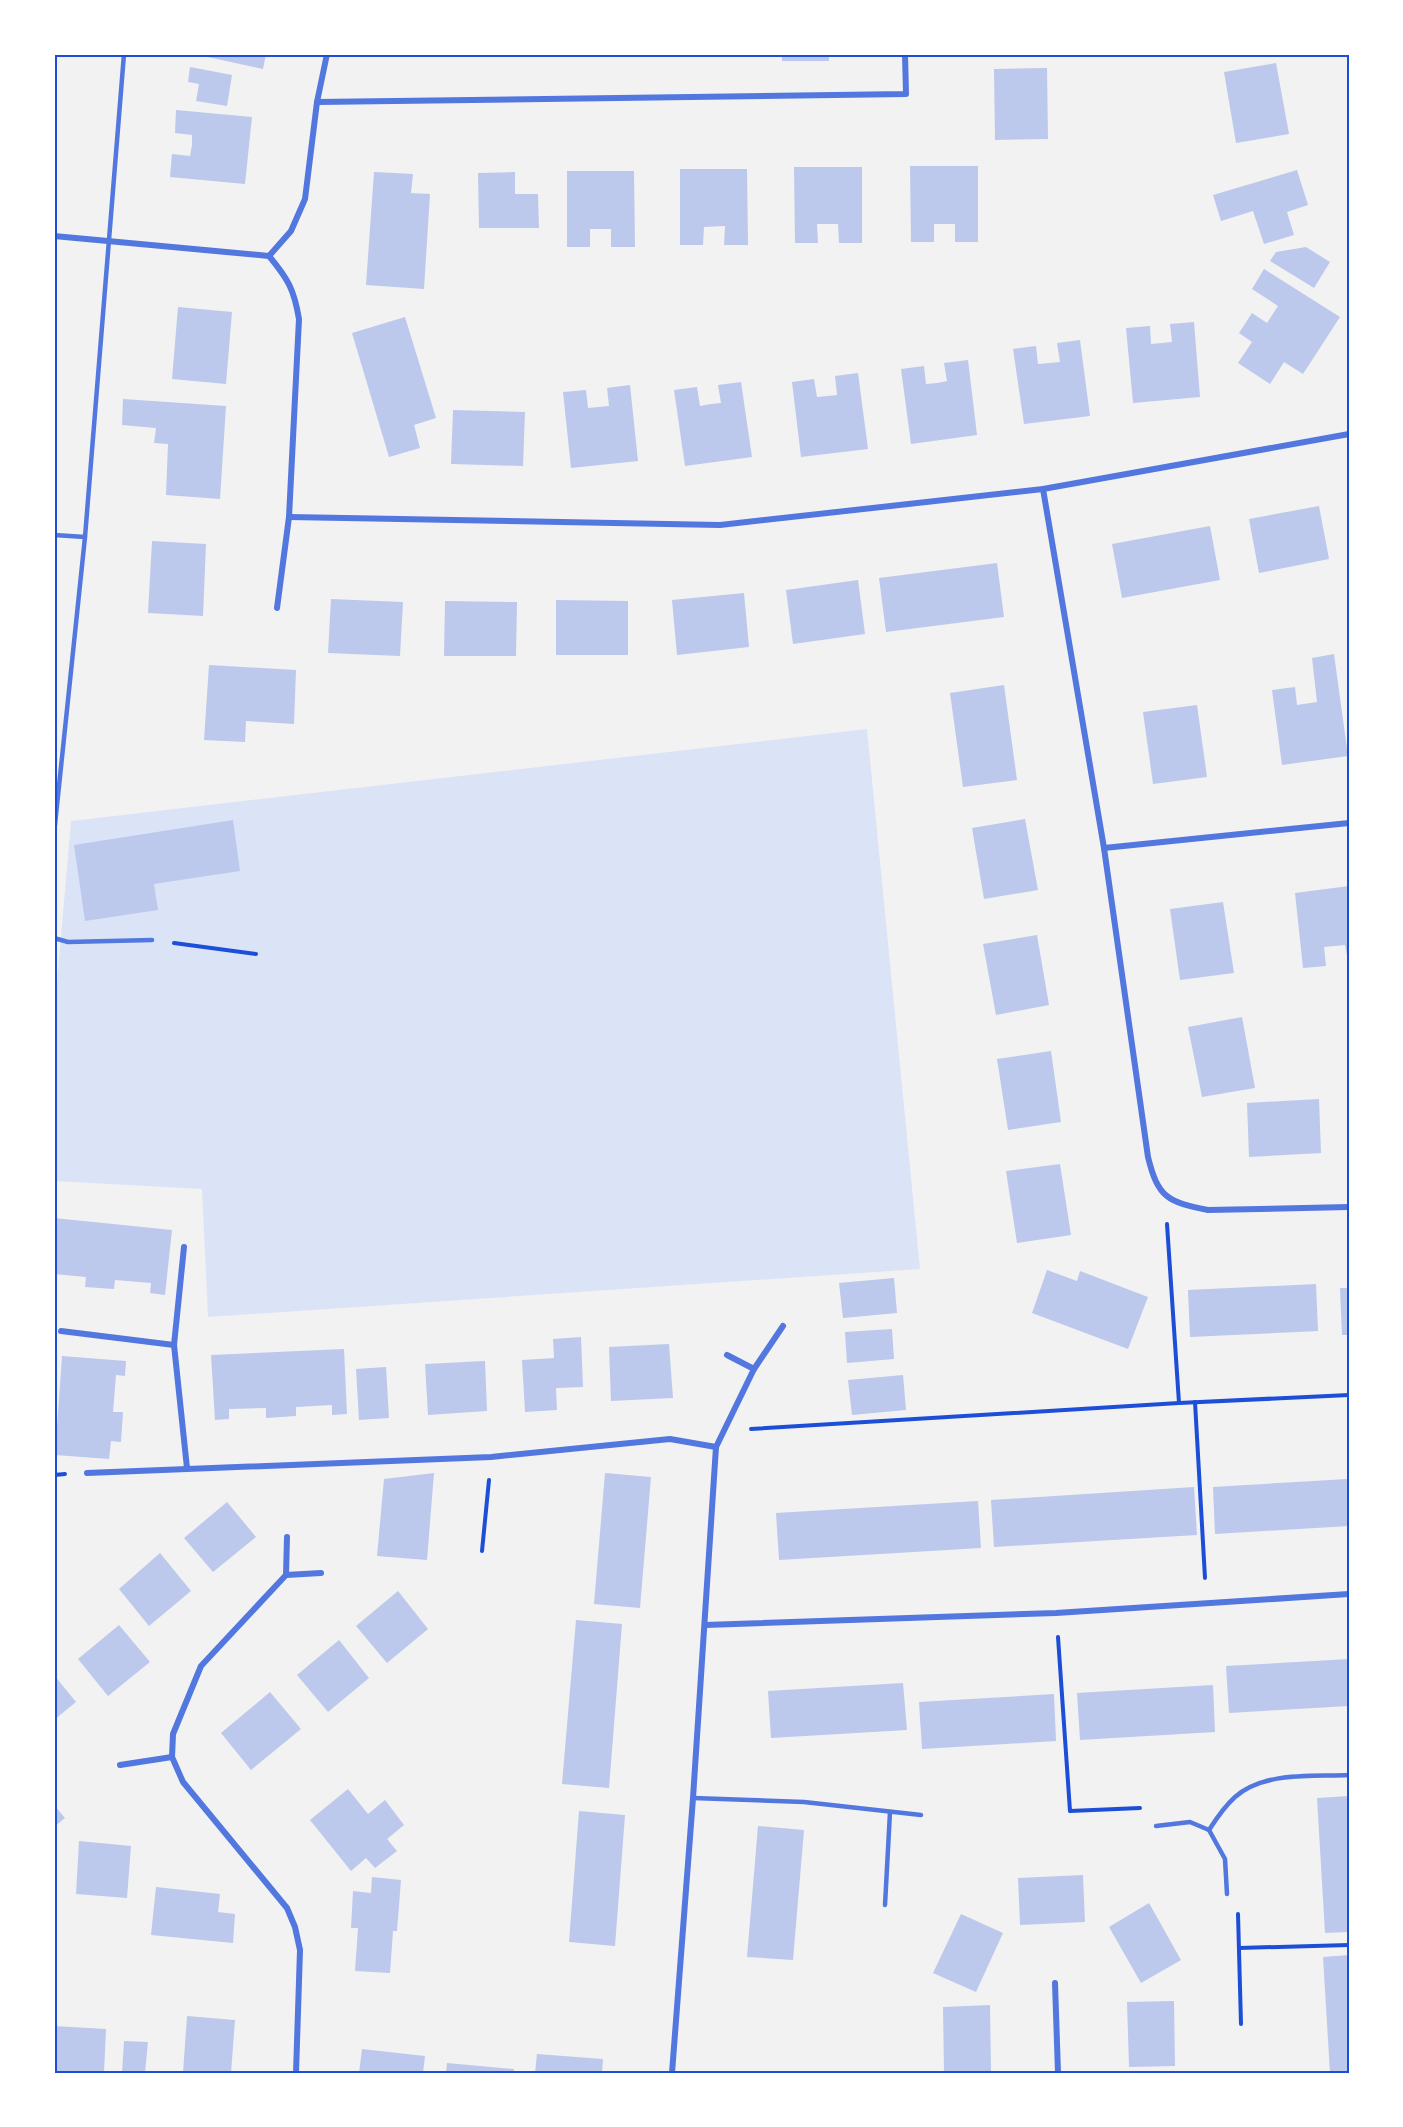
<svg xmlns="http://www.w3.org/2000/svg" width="1403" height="2127" font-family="Ubuntu,sans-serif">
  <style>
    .green { fill: #dbe4f7 }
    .building { fill: #bdc9ec }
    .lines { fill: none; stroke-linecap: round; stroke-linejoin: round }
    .path { stroke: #1d4ed8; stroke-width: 4 }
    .service { stroke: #5277de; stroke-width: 4.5 }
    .minor { stroke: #5277de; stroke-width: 6 }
    .neatline { fill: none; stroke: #1d4ed8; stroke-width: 2 }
  </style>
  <rect width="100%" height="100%" fill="#f2f2f2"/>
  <!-- green -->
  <path class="green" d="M 867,729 L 920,1269 L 208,1317 L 202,1189 L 54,1181 L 54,1017 L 71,821 Z"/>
  <!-- building -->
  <g class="building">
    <path d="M 194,54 L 266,54 L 263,69 Z"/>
    <rect x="782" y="54" width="47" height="7"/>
    <path d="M 1276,63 L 1289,134 L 1236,143 L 1224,72 Z"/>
    <path d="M 190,67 L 232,75 L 227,106 L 196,101 L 199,84 L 188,82 Z"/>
    <path d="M 1047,68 L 1048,139 L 995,140 L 994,69 Z"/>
    <path d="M 176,110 L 252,117 L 245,184 L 170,177 L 172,154 L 190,156 L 192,145 L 192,135 L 175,133 Z"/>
    <path d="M 910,166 L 978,166 L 978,242 L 955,242 L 955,224 L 934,224 L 934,242 L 911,242 Z"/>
    <path d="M 794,167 L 862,167 L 862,243 L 839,243 L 838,224 L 817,224 L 818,243 L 795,243 Z"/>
    <path d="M 680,169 L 747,169 L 748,245 L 724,245 L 725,226 L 704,227 L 703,245 L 680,245 Z"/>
    <path d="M 1297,170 L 1308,205 L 1287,212 L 1294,235 L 1264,244 L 1253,211 L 1221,221 L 1213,195 Z"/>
    <path d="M 567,171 L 634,171 L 635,247 L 611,247 L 611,229 L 590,229 L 590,247 L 567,247 Z"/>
    <path d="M 374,172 L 413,174 L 411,193 L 430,194 L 424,289 L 366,285 Z"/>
    <path d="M 515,172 L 515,194 L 538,194 L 539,228 L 479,228 L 478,173 Z"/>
    <path d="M 1306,247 L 1330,262 L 1314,288 L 1270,261 L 1276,252 Z"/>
    <path d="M 1264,269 L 1340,317 L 1303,374 L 1284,362 L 1270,384 L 1238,363 L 1252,342 L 1239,333 L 1252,313 L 1267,323 L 1278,306 L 1252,289 Z"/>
    <path d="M 178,307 L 232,312 L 226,384 L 172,379 Z"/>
    <path d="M 405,317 L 436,418 L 414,425 L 420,448 L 389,457 L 352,333 Z"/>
    <path d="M 1194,322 L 1200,397 L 1133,403 L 1126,328 L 1150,326 L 1151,344 L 1172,342 L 1170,324 Z"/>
    <path d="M 1080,340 L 1090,416 L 1024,424 L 1013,349 L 1036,346 L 1038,364 L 1060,362 L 1057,343 Z"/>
    <path d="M 968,360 L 977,435 L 911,444 L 901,369 L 924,366 L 926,384 L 937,383 L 947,381 L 944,363 Z"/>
    <path d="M 858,373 L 868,449 L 801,457 L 792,382 L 814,379 L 817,397 L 837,395 L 835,376 Z"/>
    <path d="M 741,382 L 752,457 L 685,466 L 674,390 L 697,387 L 700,406 L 711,404 L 721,403 L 718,385 Z"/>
    <path d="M 630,385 L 638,461 L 571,468 L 563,392 L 586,390 L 588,408 L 609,406 L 607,388 Z"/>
    <path d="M 123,399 L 226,406 L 220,499 L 166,495 L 168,444 L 154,443 L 156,428 L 122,425 Z"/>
    <path d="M 453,410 L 525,412 L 523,466 L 451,464 Z"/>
    <path d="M 1319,506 L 1329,559 L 1259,573 L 1249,519 Z"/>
    <path d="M 1210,526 L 1220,580 L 1122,598 L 1112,544 Z"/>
    <path d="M 152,541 L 206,544 L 203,616 L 148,613 Z"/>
    <path d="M 997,563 L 1004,617 L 886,632 L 879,578 Z"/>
    <path d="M 858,580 L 865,634 L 793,644 L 786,590 Z"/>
    <path d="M 744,593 L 749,647 L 677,655 L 672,600 Z"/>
    <path d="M 331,599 L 403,602 L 400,656 L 328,653 Z"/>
    <path d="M 556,600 L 628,601 L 628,655 L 556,655 Z"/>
    <path d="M 445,601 L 517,602 L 516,656 L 444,656 Z"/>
    <path d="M 1334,654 L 1348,756 L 1282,765 L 1272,690 L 1295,687 L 1297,705 L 1317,702 L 1312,658 Z"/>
    <path d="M 209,665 L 296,670 L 294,724 L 246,721 L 245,742 L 204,740 Z"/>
    <path d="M 1004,685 L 1017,780 L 963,787 L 950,693 Z"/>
    <path d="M 1197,705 L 1207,777 L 1153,784 L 1143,712 Z"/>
    <path d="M 1025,819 L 1038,890 L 984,899 L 972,828 Z"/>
    <path d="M 233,820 L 240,871 L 154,884 L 158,910 L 85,921 L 74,845 Z"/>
    <path d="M 1349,886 L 1349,967 L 1345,945 L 1324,947 L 1326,966 L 1303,968 L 1295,893 Z"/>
    <path d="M 1223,902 L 1234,973 L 1180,980 L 1170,909 Z"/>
    <path d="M 1037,935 L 1049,1005 L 996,1015 L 983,944 Z"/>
    <path d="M 1242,1017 L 1255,1088 L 1202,1097 L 1188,1027 Z"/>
    <path d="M 1051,1051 L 1061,1122 L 1008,1130 L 997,1059 Z"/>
    <path d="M 1319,1099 L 1321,1153 L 1249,1157 L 1247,1103 Z"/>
    <path d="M 1060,1164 L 1071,1235 L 1017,1243 L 1006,1171 Z"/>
    <path d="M 54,1218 L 172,1230 L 165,1295 L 150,1293 L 151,1283 L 115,1280 L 114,1289 L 85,1287 L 86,1277 L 54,1274 Z"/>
    <path d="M 1047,1270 L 1077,1281 L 1080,1271 L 1148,1297 L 1128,1349 L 1032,1313 Z"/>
    <path d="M 894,1278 L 897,1313 L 843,1318 L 839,1283 Z"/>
    <path d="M 1316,1284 L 1318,1331 L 1190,1337 L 1188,1290 Z"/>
    <path d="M 1340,1288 L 1349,1288 L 1349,1335 L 1342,1335 Z"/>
    <path d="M 892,1329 L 894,1359 L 847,1363 L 845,1332 Z"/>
    <path d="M 581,1337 L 583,1387 L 556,1388 L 557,1410 L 525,1412 L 522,1360 L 554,1358 L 553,1339 Z"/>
    <path d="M 669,1344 L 673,1398 L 611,1401 L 609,1347 Z"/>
    <path d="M 344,1349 L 347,1414 L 332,1415 L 332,1405 L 296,1407 L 296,1416 L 266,1418 L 266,1408 L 229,1409 L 229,1419 L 215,1420 L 211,1355 Z"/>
    <path d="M 62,1356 L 126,1361 L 125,1376 L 116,1375 L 113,1412 L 123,1412 L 121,1442 L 111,1441 L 109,1459 L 55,1455 Z"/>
    <path d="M 485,1361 L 487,1411 L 428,1415 L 425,1364 Z"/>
    <path d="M 386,1367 L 389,1418 L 359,1420 L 356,1369 Z"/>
    <path d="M 903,1375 L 906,1410 L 852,1415 L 848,1380 Z"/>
    <path d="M 434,1473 L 427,1560 L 377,1556 L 384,1479 Z"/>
    <path d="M 605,1473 L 651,1477 L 640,1608 L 594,1604 Z"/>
    <path d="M 1347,1479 L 1349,1526 L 1215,1534 L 1213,1487 Z"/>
    <path d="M 1194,1487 L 1197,1535 L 994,1547 L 991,1500 Z"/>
    <path d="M 978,1501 L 981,1548 L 779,1560 L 776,1513 Z"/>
    <path d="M 227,1502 L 256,1537 L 213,1572 L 184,1538 Z"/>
    <path d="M 160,1553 L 191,1591 L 149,1626 L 119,1589 Z"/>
    <path d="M 398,1591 L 428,1629 L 387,1663 L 356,1626 Z"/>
    <path d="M 576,1620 L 622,1624 L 609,1788 L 562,1784 Z"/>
    <path d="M 119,1625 L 150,1662 L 108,1696 L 78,1659 Z"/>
    <path d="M 339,1640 L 369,1678 L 328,1712 L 297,1675 Z"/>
    <path d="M 1349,1659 L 1349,1706 L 1229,1713 L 1226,1666 Z"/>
    <path d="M 54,1675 L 76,1702 L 54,1720 Z"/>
    <path d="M 903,1683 L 907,1730 L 771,1738 L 768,1691 Z"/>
    <path d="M 1213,1685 L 1215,1732 L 1080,1740 L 1077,1693 Z"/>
    <path d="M 270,1692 L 301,1729 L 251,1770 L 221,1733 Z"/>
    <path d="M 1054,1694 L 1056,1741 L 922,1749 L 919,1702 Z"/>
    <path d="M 348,1789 L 368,1814 L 385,1800 L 404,1825 L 387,1839 L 397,1851 L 375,1868 L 366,1858 L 351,1871 L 310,1820 Z"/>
    <path d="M 1349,1796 L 1349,1932 L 1325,1933 L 1317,1798 Z"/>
    <path d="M 54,1805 L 65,1818 L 54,1827 Z"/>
    <path d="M 579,1811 L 625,1815 L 615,1946 L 569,1942 Z"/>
    <path d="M 758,1826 L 804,1830 L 793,1960 L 747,1957 Z"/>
    <path d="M 79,1841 L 131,1846 L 127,1898 L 76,1894 Z"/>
    <path d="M 1083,1875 L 1085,1922 L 1020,1925 L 1018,1878 Z"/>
    <path d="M 372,1877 L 401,1880 L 397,1931 L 393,1931 L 390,1973 L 355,1971 L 358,1928 L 351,1928 L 353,1891 L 371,1893 Z"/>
    <path d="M 156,1887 L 220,1894 L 218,1912 L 235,1914 L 233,1943 L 151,1935 Z"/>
    <path d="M 1149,1903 L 1181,1960 L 1141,1983 L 1109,1927 Z"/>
    <path d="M 961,1914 L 1003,1933 L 976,1992 L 933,1973 Z"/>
    <path d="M 1349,1955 L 1349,2073 L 1330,2073 L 1323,1957 Z"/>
    <path d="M 1174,2001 L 1175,2066 L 1129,2067 L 1127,2002 Z"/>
    <path d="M 990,2005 L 991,2071 L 944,2072 L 943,2007 Z"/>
    <path d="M 187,2016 L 235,2020 L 231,2073 L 183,2073 Z"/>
    <path d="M 54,2026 L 106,2029 L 104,2073 L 54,2071 Z"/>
    <path d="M 124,2041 L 148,2042 L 145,2073 L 122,2073 Z"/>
    <path d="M 362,2049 L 425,2056 L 423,2073 L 359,2073 Z"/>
    <path d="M 537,2054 L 603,2059 L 602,2073 L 535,2073 Z"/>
    <path d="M 447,2063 L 514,2069 L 514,2073 L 446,2073 Z"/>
  </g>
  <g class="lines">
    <!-- path -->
    <g class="path">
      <path d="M 174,943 L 256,954"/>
      <path d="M 1167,1224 L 1179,1403"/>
      <path d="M 1195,1402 L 1205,1578"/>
      <path d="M 751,1429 L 1179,1403 L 1349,1395"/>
      <path d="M 54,1475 L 65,1474"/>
      <path d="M 482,1551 L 489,1480"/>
      <path d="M 1058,1637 L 1070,1811 L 1140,1808"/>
      <path d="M 1238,1914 L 1241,2024"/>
      <path d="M 1239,1948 L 1349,1945"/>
    </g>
    <!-- service -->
    <g class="service">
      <path d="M 54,535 L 85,537"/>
      <path d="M 54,834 L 85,537 L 124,54"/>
      <path d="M 54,938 L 68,942 L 152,940"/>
      <path d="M 693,1798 L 804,1802 L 921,1815"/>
      <path d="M 1156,1826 L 1190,1822 L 1209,1830 L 1225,1859 L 1227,1894"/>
      <path d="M 1209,1830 C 1216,1819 1225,1806 1235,1797 C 1264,1771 1313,1777 1349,1775"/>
      <path d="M 885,1905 L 890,1812"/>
    </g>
    <!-- minor -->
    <g class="minor">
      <path d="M 317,102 L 906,94 L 905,54"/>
      <path d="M 54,236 L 269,256 C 288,279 294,289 299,319 L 289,517 L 277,608"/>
      <path d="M 269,256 L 291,231 L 305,199 L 317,102 L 327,54"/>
      <path d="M 1043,489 L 1104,848 L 1148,1157 C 1158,1198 1168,1202 1208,1210 L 1349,1207"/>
      <path d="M 289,517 L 720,525 L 1043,489 L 1349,434"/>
      <path d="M 1104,848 L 1349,823"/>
      <path d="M 184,1247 L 174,1345 L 187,1468"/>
      <path d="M 61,1331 L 174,1345"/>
      <path d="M 727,1355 L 754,1369"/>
      <path d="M 87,1473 L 491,1457 L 670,1439 L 716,1447"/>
      <path d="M 286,1575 L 287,1537"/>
      <path d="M 705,1625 L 1056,1613 L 1349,1594"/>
      <path d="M 120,1765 L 172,1757"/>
      <path d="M 1055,1983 L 1058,2073"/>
      <path d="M 296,2073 L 300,1950 L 295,1927 L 287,1908 L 183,1782 L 172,1757 L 173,1734 L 201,1666 L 286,1575 L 321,1573"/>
      <path d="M 672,2073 L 693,1798 L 716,1447 L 754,1369 L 783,1326"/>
    </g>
  </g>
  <!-- border -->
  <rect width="1403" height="2127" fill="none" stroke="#ffffff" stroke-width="111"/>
  <rect x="56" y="56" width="1292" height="2016" class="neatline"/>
</svg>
